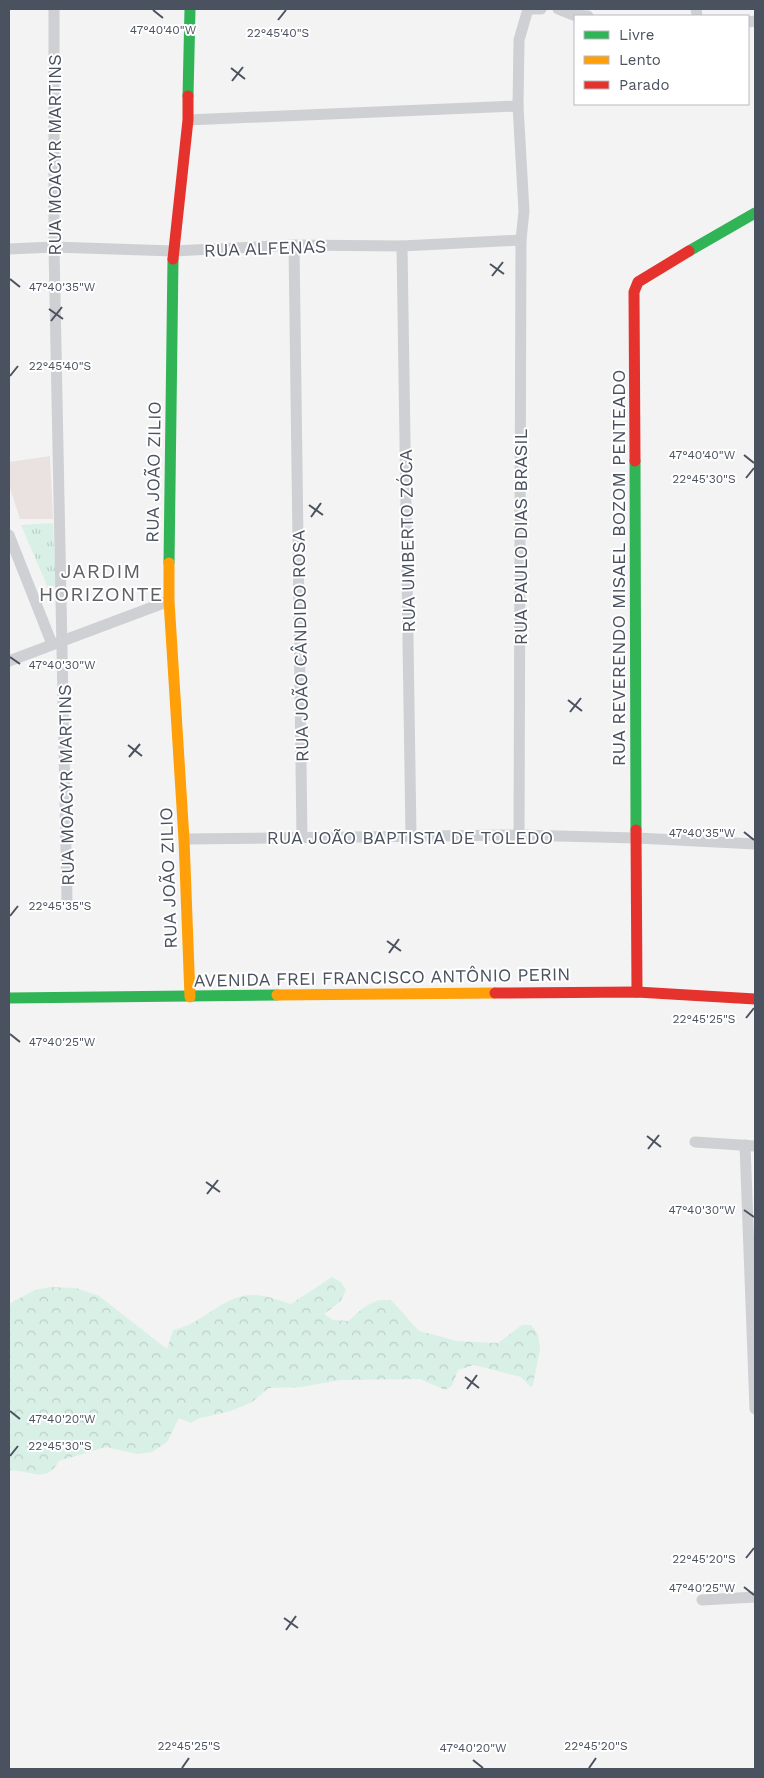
<svg xmlns="http://www.w3.org/2000/svg" width="764" height="1778" font-family="'Work Sans',sans-serif">
  <style>
    .medical { fill: #e9e2e1 }
    .forest { fill: url(#forest-crowns) }
    .park { fill: url(#park-tufts) }
    .lines { fill: none; stroke-linecap: round; stroke-linejoin: round }
    .street { stroke: #cfd0d3; stroke-width: 11 }
    .fast { stroke: #30b455; stroke-width: 11 }
    .slow { stroke: #ff9f0a; stroke-width: 11 }
    .jam { stroke: #e5322d; stroke-width: 11 }
    .ticks { fill: none; stroke: #4a515f; stroke-width: 2 }
    .labels { text-anchor: middle; dominant-baseline: central; stroke-width: 4; stroke-linejoin: round; paint-order: stroke }
    .street-label { font-size: 18px; fill: #4a515f; stroke: #fff }
    .quarter-label { font-size: 20px; letter-spacing: 1px; fill: #5f6066; stroke: #fff }
    .ticks-label { font-size: 12px; text-anchor: middle; fill: #4a515f; stroke: #fff; stroke-width: 4; stroke-linejoin: round; paint-order: stroke }
  </style>
  <defs>
    <pattern id="forest-crowns" width="20" height="18" patternUnits="userSpaceOnUse" patternTransform="scale(1.25)"><rect width="20" height="18" fill="#d9f0e7"/><path d="M2 6a3 3 0 1 1 6 0M12 15a3 3 0 1 1 6 0" fill="none" stroke="#bcd0c9"/></pattern>
    <pattern id="park-tufts" width="24" height="20" patternUnits="userSpaceOnUse" patternTransform="scale(1.25)"><rect width="24" height="20" fill="#d9f0e7"/><path d="M3 7l-1-3M5 7V3M7 7l1-3M15 17l-1-3M17 17v-4M19 17l1-3" fill="none" stroke="#bcd0c9"/></pattern>
  </defs>
  <rect width="100%" height="100%" fill="#f3f3f3"/>
  <!-- medical -->
  <path class="medical" d="M 50,456 L 53,519 L 20,519 L 9,485 L 9,462 Z"/>
  <!-- forest -->
  <path class="forest" d="M 332,1277 L 341,1282 L 346,1290 L 340,1302 L 324,1314 L 333,1320 L 348,1321 C 360,1311 375,1295 392,1301 L 419,1331 L 457,1341 L 498,1343 L 522,1325 L 531,1325 L 538,1334 L 540,1349 L 533,1385 L 531,1387 L 521,1377 L 474,1365 L 458,1370 L 452,1386 L 445,1390 L 420,1379 L 341,1380 L 301,1387 L 269,1388 L 252,1402 L 231,1411 L 200,1418 L 191,1423 L 179,1418 L 167,1442 L 152,1452 L 137,1454 L 106,1447 L 59,1461 C 45,1486 30,1468 9,1471 L 9,1304 L 35,1290 L 50,1287 L 76,1288 L 99,1296 L 167,1349 L 173,1330 C 202,1325 223,1294 254,1295 C 266,1295 280,1301 291,1304 Z"/>
  <!-- park -->
  <path class="park" d="M 53,523 L 56,586 L 48,588 L 21,525 Z"/>
  <g class="lines">
    <!-- street -->
    <g class="street">
      <path d="M 54,9 L 54,247 L 67,901"/>
      <path d="M 530,9 L 541,9"/>
      <path d="M 558,9 L 573,15 L 588,16"/>
      <path d="M 696,9 L 697,16"/>
      <path d="M 748,22 L 755,21"/>
      <path d="M 188,120 L 518,106"/>
      <path d="M 294,245 L 302,838"/>
      <path d="M 402,246 L 411,836"/>
      <path d="M 9,249 L 54,247 L 173,251 L 294,245 L 402,246 L 521,240"/>
      <path d="M 9,535 L 52,644"/>
      <path d="M 9,661 L 169,601"/>
      <path d="M 519,835 L 521,240 L 524,211 L 518,106 L 519,40 L 528,9"/>
      <path d="M 184,839 L 519,835 L 637,838 L 755,844"/>
      <path d="M 695,1142 L 755,1146"/>
      <path d="M 745,1145 L 755,1409"/>
      <path d="M 702,1600 L 755,1597"/>
    </g>
    <!-- fast -->
    <g class="fast">
      <path d="M 188,96 L 190,9"/>
      <path d="M 689,251 L 755,213"/>
      <path d="M 635,461 L 636,830"/>
      <path d="M 169,563 L 173,259"/>
      <path d="M 9,998 L 277,995"/>
    </g>
    <!-- slow -->
    <g class="slow">
      <path d="M 169,563 L 169,601 L 184,839 L 190,997"/>
      <path d="M 277,995 L 495,993"/>
    </g>
    <!-- jam -->
    <g class="jam">
      <path d="M 173,259 L 188,120 L 188,96"/>
      <path d="M 635,461 L 634,292 L 638,282 L 689,251"/>
      <path d="M 636,830 L 637,992"/>
      <path d="M 495,993 L 637,992 L 755,999"/>
    </g>
  </g>
  <!-- ticks -->
  <path class="ticks" d="M 153,10 L 163,18M 278,20 L 286,10M 231,68 L 245,79M 232,81 L 243,67M 490,264 L 504,274M 492,276 L 503,262M 10,279 L 20,287M 49,309 L 63,319M 51,321 L 62,307M 10,376 L 18,366M 744,455 L 754,463M 746,478 L 754,468M 309,505 L 323,515M 311,517 L 321,503M 10,657 L 20,664M 568,700 L 582,711M 570,712 L 581,698M 128,745 L 142,756M 129,757 L 140,744M 744,832 L 754,840M 10,916 L 18,906M 387,941 L 401,951M 389,953 L 399,939M 746,1018 L 754,1008M 10,1034 L 20,1042M 647,1136 L 661,1147M 648,1149 L 659,1135M 206,1182 L 220,1192M 207,1194 L 218,1180M 744,1210 L 754,1217M 465,1377 L 479,1388M 467,1389 L 477,1375M 10,1411 L 20,1419M 10,1456 L 18,1446M 746,1558 L 754,1548M 744,1587 L 754,1595M 284,1618 L 298,1628M 286,1630 L 296,1616M 473,1760 L 483,1768M 182,1768 L 189,1758M 589,1768 L 596,1758"/>
  <g class="labels">
    <!-- street labels -->
    <g class="street-label">
      <text transform="translate(54 155) rotate(-90)">RUA MOACYR MARTINS</text>
      <text transform="translate(265 248) rotate(-2)">RUA ALFENAS</text>
      <text transform="translate(153 472) rotate(-89)">RUA JOÃO ZILIO</text>
      <text transform="translate(520 537) rotate(-90)">RUA PAULO DIAS BRASIL</text>
      <text transform="translate(407 541) rotate(-91)">RUA UMBERTO ZÓCA</text>
      <text transform="translate(618 568) rotate(-90)">RUA REVERENDO MISAEL BOZOM PENTEADO</text>
      <text transform="translate(300 646) rotate(-91)">RUA JOÃO CÂNDIDO ROSA</text>
      <text transform="translate(66 785) rotate(-91)">RUA MOACYR MARTINS</text>
      <text x="410" y="837">RUA JOÃO BAPTISTA DE TOLEDO</text>
      <text transform="translate(168 878) rotate(-92)">RUA JOÃO ZILIO</text>
      <text transform="translate(382 977) rotate(-1)">AVENIDA FREI FRANCISCO ANTÔNIO PERIN</text>
    </g>
    <!-- quarter labels -->
    <g class="quarter-label">
      <text x="101" y="571">JARDIM<tspan x="101" dy="23">HORIZONTE</tspan></text>
    </g>
  </g>
  <g class="ticks-label">
    <text x="163" y="34">47°40'40"W</text>
    <text x="278" y="37">22°45'40"S</text>
    <text x="62" y="291">47°40'35"W</text>
    <text x="60" y="370">22°45'40"S</text>
    <text x="702" y="459">47°40'40"W</text>
    <text x="704" y="483">22°45'30"S</text>
    <text x="62" y="669">47°40'30"W</text>
    <text x="702" y="837">47°40'35"W</text>
    <text x="60" y="910">22°45'35"S</text>
    <text x="704" y="1023">22°45'25"S</text>
    <text x="62" y="1046">47°40'25"W</text>
    <text x="702" y="1214">47°40'30"W</text>
    <text x="62" y="1423">47°40'20"W</text>
    <text x="60" y="1450">22°45'30"S</text>
    <text x="704" y="1563">22°45'20"S</text>
    <text x="702" y="1592">47°40'25"W</text>
    <text x="189" y="1750">22°45'25"S</text>
    <text x="596" y="1750">22°45'20"S</text>
    <text x="473" y="1752">47°40'20"W</text>
  </g>
  <!-- border -->
  <rect width="764" height="1778" fill="none" stroke="#4a515f" stroke-width="20"/>
  <!-- legend -->
  <rect x="574" y="15" width="175" height="90" fill="#ffffff" stroke="#b7b9bf"/>
  <rect x="584" y="31" width="25" height="8" fill="#30b455" stroke="#b7b9bf"/>
  <text x="619" y="40" font-size="15" fill="#4a515f">Livre</text>
  <rect x="584" y="56" width="25" height="8" fill="#ff9f0a" stroke="#b7b9bf"/>
  <text x="619" y="65" font-size="15" fill="#4a515f">Lento</text>
  <rect x="584" y="81" width="25" height="8" fill="#e5322d" stroke="#b7b9bf"/>
  <text x="619" y="90" font-size="15" fill="#4a515f">Parado</text>
</svg>
